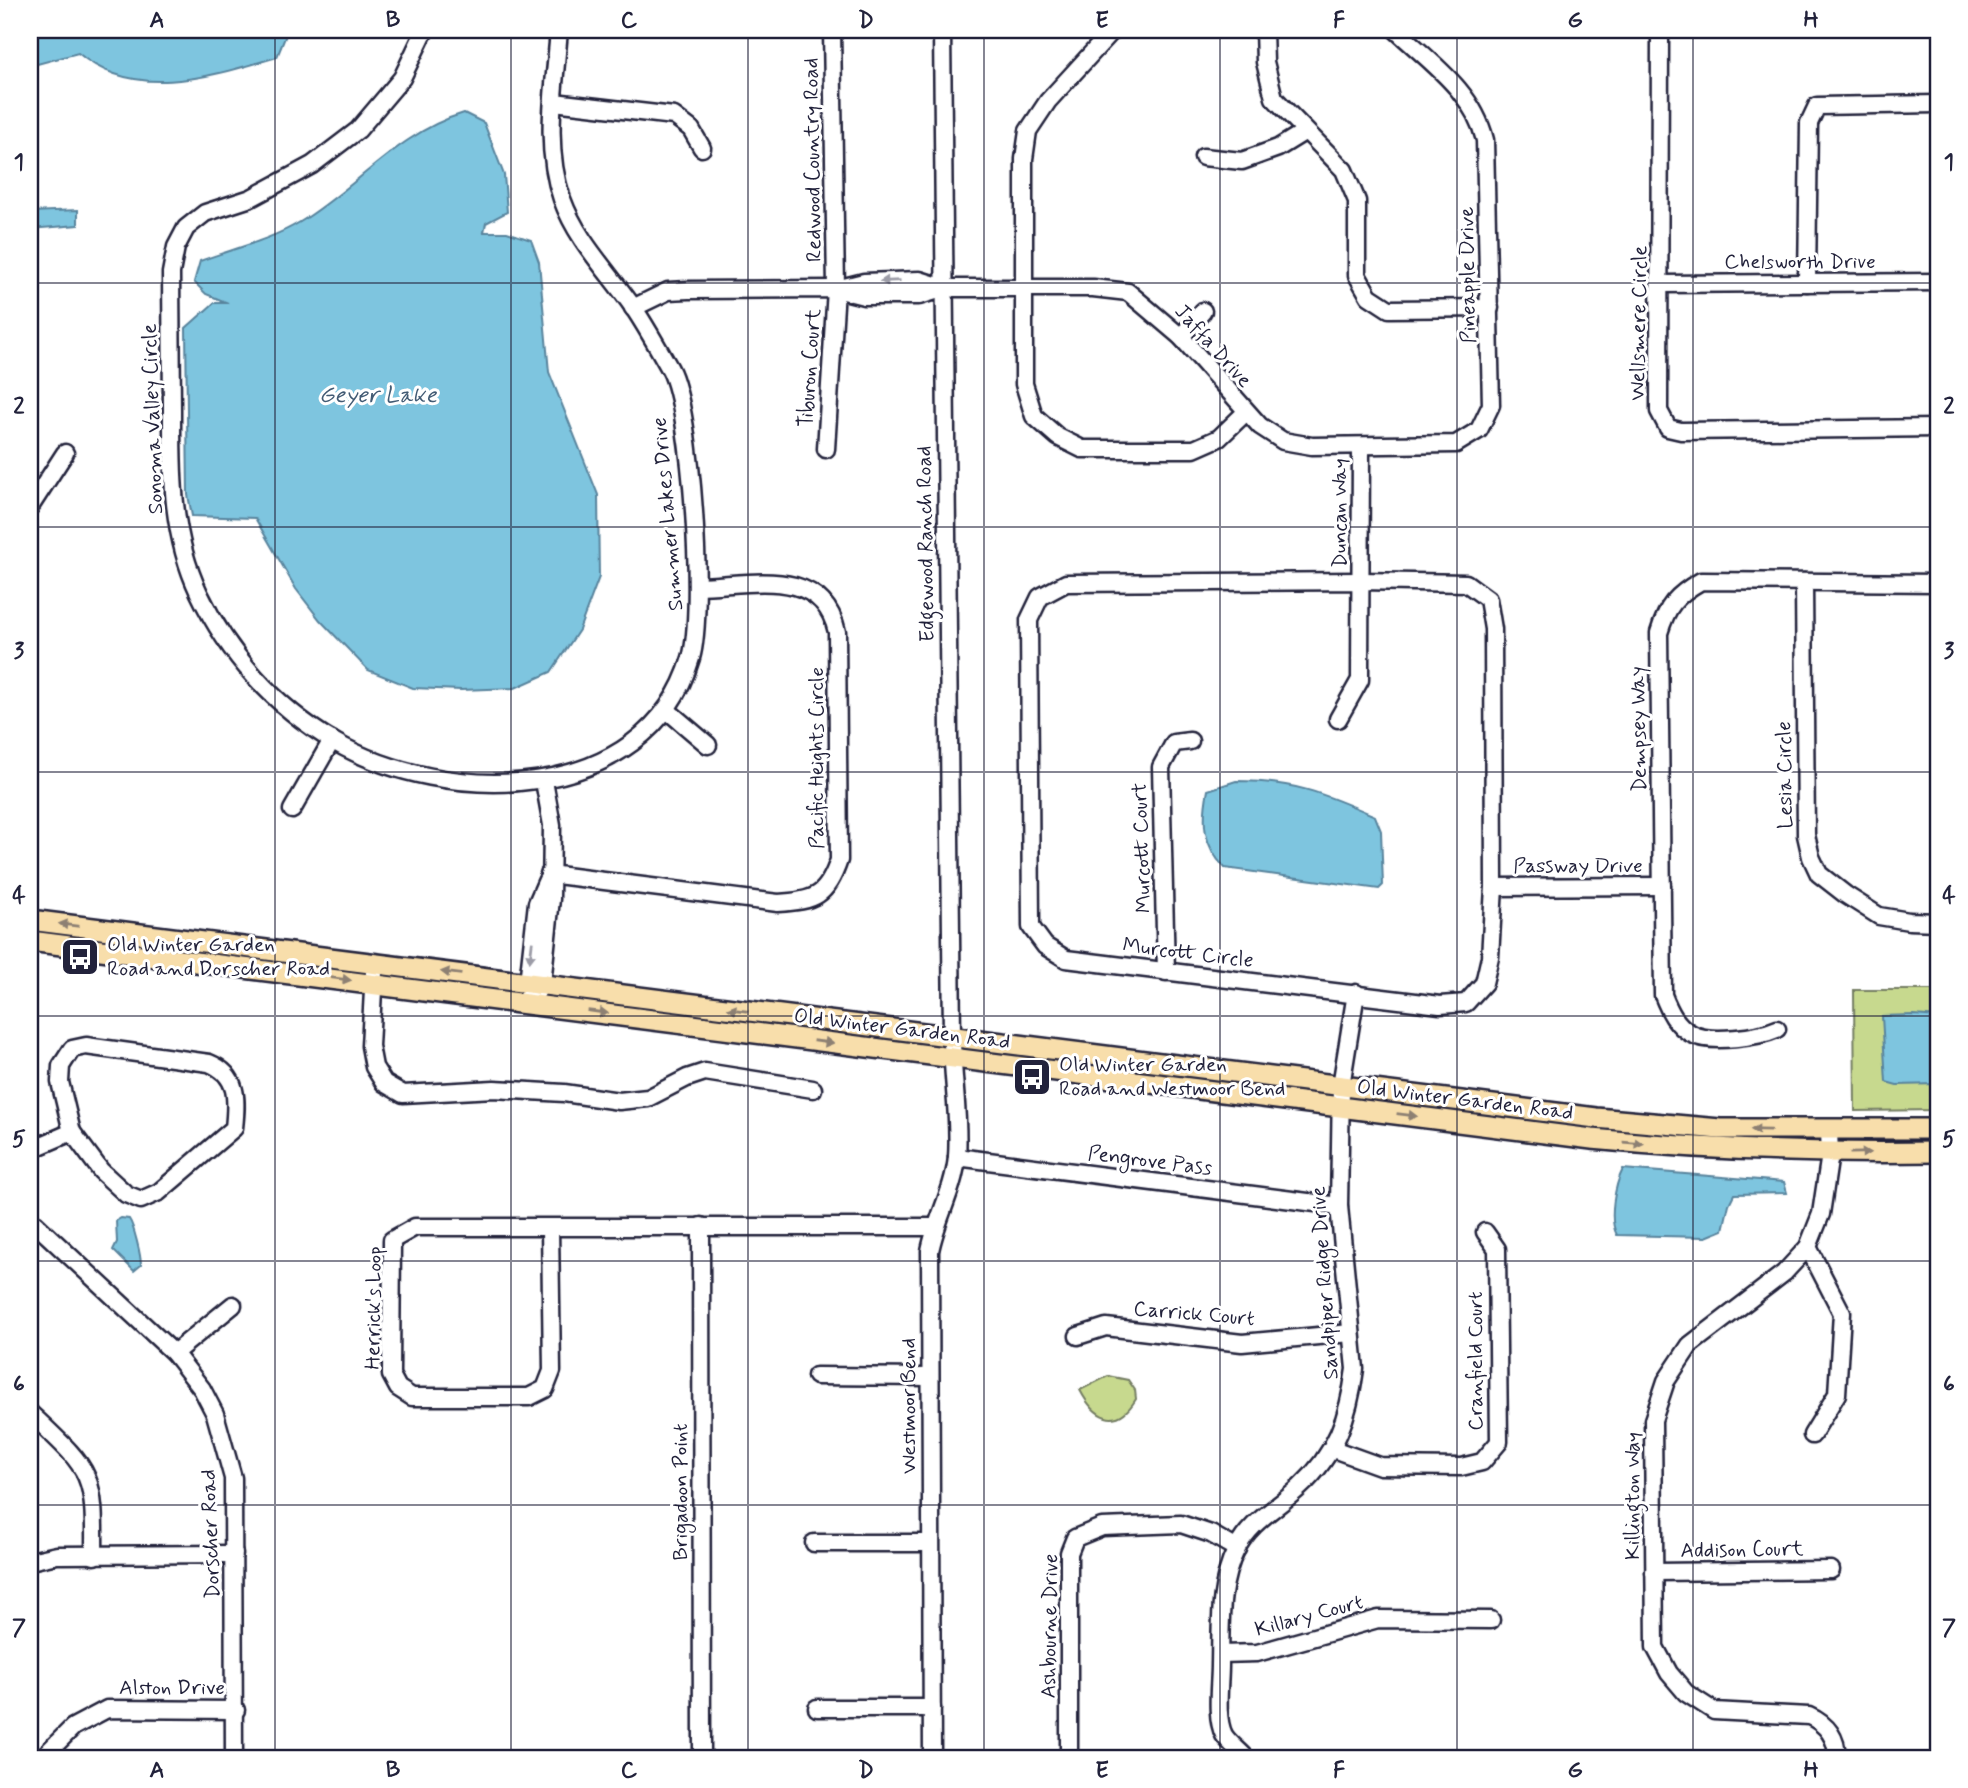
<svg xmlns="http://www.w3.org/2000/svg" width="1968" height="1788" font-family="Mynerve,sans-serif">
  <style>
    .green { fill: #c7d98e; stroke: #747e64; stroke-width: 2 }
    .water { fill: #7ec5df; stroke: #59849d; stroke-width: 2 }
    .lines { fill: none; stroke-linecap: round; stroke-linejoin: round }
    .minor-casing { stroke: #22223b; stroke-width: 21 }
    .major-casing { stroke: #22223b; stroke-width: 24 }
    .minor { stroke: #fff; stroke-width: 16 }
    .major { stroke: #f8deab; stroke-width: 19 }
    .oneway { fill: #9c9ca7 }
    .oneway2 { fill: #8d8073 }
    .grid { fill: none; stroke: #22223b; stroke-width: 2; stroke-opacity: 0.55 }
    .labels { text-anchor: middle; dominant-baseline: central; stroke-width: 6; stroke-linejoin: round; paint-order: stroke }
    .street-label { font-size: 21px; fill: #22223b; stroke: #fff }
    .poi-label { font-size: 21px; fill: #22223b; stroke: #fff; text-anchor: start }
    .water-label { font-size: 23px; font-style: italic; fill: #425b74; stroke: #fff }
    .neatline { fill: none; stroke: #22223b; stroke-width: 2.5 }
    .grid-label { font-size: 23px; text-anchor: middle; font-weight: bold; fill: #22223b }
  </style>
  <rect width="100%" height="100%" fill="#fff"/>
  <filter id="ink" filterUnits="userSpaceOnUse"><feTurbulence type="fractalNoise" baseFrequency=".0143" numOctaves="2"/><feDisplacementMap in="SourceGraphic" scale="14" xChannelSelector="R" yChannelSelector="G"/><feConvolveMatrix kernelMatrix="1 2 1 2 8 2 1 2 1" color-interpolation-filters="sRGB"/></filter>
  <g filter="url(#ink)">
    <!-- green -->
    <g class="green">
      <path d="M 1854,990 L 1938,990 L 1938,1110 L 1855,1111 Z"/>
      <path d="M 1108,1376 L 1128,1380 L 1135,1390 L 1136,1399 C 1116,1432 1094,1417 1080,1390 Z"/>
    </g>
    <!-- water -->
    <g class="water">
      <path d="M 30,30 L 288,30 L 277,57 C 213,76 135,102 78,53 L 30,66 Z"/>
      <path d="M 464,113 L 484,123 L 504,175 L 507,212 L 486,223 L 484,232 L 507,232 L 531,240 L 539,262 L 549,372 L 598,495 L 599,577 L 579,630 L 551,672 L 515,688 L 461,690 L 413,688 L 368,670 L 320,620 L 296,589 L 255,518 L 192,516 L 188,495 L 186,328 L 214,303 L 228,303 L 206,294 L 194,282 L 200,261 C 232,249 271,240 300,222 C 356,188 399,132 464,113 Z"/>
      <path d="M 78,210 L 78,225 L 30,229 L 30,212 Z"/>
      <path d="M 1236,781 C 1293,781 1323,793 1375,816 L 1381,831 L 1383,885 L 1379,889 L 1225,868 C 1202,845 1202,820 1208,790 Z"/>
      <path d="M 1914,1015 L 1938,1017 L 1938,1084 L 1897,1085 L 1886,1082 L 1882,1016 Z"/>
      <path d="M 1623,1169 L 1784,1182 L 1787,1193 L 1734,1194 L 1729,1204 L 1723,1230 L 1706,1237 L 1617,1235 C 1608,1219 1615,1185 1623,1169 Z"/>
      <path d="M 121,1218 L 129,1219 C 134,1226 141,1256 141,1265 L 134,1271 L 113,1250 L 117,1242 L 116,1221 Z"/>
    </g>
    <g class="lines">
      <defs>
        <g id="minor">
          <path d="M 425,30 L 402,78 L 358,130 L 312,165 L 251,198 L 205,213 L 186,228 L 176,247 L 171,273 C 171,319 172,365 172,411 C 172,474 171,534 199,593 C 228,654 274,706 333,741 C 446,807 647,806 691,658 C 705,612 692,410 670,369 C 658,348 646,326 633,307 C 608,271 577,241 562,199 C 543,145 555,85 559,30"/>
          <path d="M 1113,30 L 1048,101 L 1028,131 L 1024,159 L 1024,384 L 1034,416 L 1058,437 L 1082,449 L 1194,449 L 1219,438 L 1245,413"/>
          <path d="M 1264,30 L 1265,62 L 1274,98 L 1344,170 L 1357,201 L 1357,275 L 1369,296 L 1389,309 L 1490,308"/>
          <path d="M 1660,30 L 1659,411 L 1668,428 L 1681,431 L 1938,428"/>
          <path d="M 554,102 L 674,116 L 691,129 L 702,148"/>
          <path d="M 1203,157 L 1242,161 L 1278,148 L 1304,132"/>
          <path d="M 1807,283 L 1809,123 L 1817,106 L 1938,104"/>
          <path d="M 1662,284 L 1938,282"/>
          <path d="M 836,289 L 864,282 L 920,280 L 945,288 L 1093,288 L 1128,292 L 1181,337 L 1260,426 L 1283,441 L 1312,446 L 1456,444 L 1479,430 L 1491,405 L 1485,140 C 1473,91 1431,63 1396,30"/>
          <path d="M 633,308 L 668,291 L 688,290 L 836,289 L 864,296 L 919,296 L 945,288"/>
          <path d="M 1181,337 L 1203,311"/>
          <path d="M 826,449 L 836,289 L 832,30"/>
          <path d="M 30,507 L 65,453"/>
          <path d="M 1361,581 L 1466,583 L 1488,599 L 1493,629 L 1494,887 L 1490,957 L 1484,983 L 1466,1003 L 1440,1005 L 1066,959 L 1045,946 L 1031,927 L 1029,620 L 1040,597 L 1066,583 Z"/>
          <path d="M 1804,582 L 1806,835 L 1811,857 L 1819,874 L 1846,895 L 1879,916 L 1909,921 L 1938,922"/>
          <path d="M 668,711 L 708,745"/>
          <path d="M 1338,719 L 1360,680 L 1361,446"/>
          <path d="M 292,810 L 332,740"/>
          <path d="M 549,874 L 778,903 C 815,901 827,896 839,860 L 837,632 C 822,565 751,585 698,586"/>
          <path d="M 1494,887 L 1662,886"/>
          <path d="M 374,972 L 370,1046 L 374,1067 L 384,1083 L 403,1094 L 494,1089 L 564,1093 L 619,1101 L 648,1098 L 687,1078 L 705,1072 L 813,1089"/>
          <path d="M 1166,972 L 1161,767 L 1174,743 L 1190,741"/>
          <path d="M 529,995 L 528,983 L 537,903 L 547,880"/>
          <path d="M 530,1003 L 542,984 L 551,899 L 552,825 L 544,781"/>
          <path d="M 1777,1029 C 1759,1037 1710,1044 1692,1034 C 1676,1026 1669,1010 1663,995 L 1659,633 C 1667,606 1676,595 1701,581 L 1938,583"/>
          <path d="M 86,1046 L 209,1063 C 239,1075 237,1100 234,1128 L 159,1192 L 141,1200 L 126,1194 L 101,1171 L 72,1132 L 60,1082 L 61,1066 L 72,1049 Z"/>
          <path d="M 1829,1131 L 1830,1154 L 1821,1214 L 1808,1247 L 1784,1273 L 1690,1345 L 1666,1381 L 1653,1420 L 1655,1647 L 1669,1673 L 1686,1693 L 1714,1711 L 1809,1716 C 1827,1724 1837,1738 1837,1758"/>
          <path d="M 30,1150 L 72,1132"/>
          <path d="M 957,1157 L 1339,1206"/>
          <path d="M 30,1219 L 174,1353 L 202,1389 L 215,1414 L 233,1478 L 234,1758"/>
          <path d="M 701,1226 L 702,1758"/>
          <path d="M 550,1227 L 552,1371 L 545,1389 L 529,1397 L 412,1397 L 398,1388 L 391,1375 L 392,1240 L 415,1227 L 934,1227"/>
          <path d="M 1808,1247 L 1842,1313 L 1837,1394 L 1812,1435"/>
          <path d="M 1078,1336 L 1106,1327 L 1242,1343 L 1351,1333"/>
          <path d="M 174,1353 L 233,1305"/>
          <path d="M 816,1376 L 930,1377"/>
          <path d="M 30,1413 C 91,1471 95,1470 94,1556"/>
          <path d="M 1333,1449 L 1380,1466 L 1461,1467 L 1482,1462 L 1499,1442 L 1497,1249 L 1485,1232"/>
          <path d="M 814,1543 L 929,1543"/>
          <path d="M 30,1561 L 57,1555 L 234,1554"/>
          <path d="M 1654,1572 L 1831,1570"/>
          <path d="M 1221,1654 L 1257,1653 L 1378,1619 L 1491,1620"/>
          <path d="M 817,1708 L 932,1708"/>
          <path d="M 42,1758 L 73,1727 L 107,1709 L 236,1710"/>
          <path d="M 932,1758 L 930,1251 C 936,1219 954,1190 957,1157 C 960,1118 952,1077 952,1037 L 942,30"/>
          <path d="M 1069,1758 L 1069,1553 L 1075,1538 L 1102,1527 L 1181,1524 L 1211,1534 L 1237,1549"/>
          <path d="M 1246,1758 C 1240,1751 1229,1743 1224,1735 C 1215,1717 1220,1685 1220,1665 C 1221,1626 1218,1586 1236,1550 C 1250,1521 1278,1508 1300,1487 C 1336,1454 1349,1416 1355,1369 L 1339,1206 L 1341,1086 L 1356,993"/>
        </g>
        <g id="major">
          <path d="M 30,920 L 1596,1118 L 1720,1129 L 1938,1129"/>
          <path d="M 30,941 L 1592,1139 C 1708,1150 1822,1154 1938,1152"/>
        </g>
      </defs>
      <!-- minor casing -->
      <use href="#minor" class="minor-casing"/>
      <!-- major casing -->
      <use href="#major" class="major-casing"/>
      <!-- minor -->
      <use href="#minor" class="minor"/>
      <!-- major -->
      <use href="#major" class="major"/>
    </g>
    <!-- one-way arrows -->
    <defs><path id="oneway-solid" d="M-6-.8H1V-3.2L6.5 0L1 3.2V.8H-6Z" transform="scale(1.75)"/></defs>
    <g class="oneway">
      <use href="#oneway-solid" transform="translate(890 281) rotate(178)"/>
      <use href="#oneway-solid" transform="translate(531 952) rotate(97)"/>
    </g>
    <g class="oneway2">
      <use href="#oneway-solid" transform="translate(69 925) rotate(-173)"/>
      <use href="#oneway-solid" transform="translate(451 973) rotate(-173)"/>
      <use href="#oneway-solid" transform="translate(341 979) rotate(7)"/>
      <use href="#oneway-solid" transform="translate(738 1010) rotate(-173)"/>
      <use href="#oneway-solid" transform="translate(598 1012) rotate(8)"/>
      <use href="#oneway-solid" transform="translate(823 1042) rotate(8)"/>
      <use href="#oneway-solid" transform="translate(1407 1115) rotate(7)"/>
      <use href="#oneway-solid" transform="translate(1761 1130) rotate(-179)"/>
      <use href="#oneway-solid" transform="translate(1633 1143) rotate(5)"/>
      <use href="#oneway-solid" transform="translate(1860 1153) rotate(-1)"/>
    </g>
  </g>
  <!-- grid -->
  <path class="grid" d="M 275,30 L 275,1758M 511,30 L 511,1758M 748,30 L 748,1758M 984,30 L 984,1758M 1220,30 L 1220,1758M 1457,30 L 1457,1758M 1693,30 L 1693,1758M 30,283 L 1938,283M 30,527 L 1938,527M 30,772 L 1938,772M 30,1016 L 1938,1016M 30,1261 L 1938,1261M 30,1505 L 1938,1505"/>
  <!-- icons -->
  <defs>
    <symbol id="bus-square" viewBox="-11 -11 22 22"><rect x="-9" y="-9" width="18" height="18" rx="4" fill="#22223b" stroke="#fff"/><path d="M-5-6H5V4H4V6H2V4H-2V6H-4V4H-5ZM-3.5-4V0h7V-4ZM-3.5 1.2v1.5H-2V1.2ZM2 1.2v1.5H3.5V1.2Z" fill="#fff"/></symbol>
  </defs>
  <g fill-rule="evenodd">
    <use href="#bus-square" x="58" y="935" width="44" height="44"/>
    <use href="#bus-square" x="1010" y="1055" width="44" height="44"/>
  </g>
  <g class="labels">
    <!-- street labels -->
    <g class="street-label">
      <text transform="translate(813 160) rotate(-91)">Redwood Country Road</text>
      <text x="1800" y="262">Chelsworth Drive</text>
      <text transform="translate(1468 275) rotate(-91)">Pineapple Drive</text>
      <text transform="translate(1639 323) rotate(-89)">Wellsmere Circle</text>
      <text transform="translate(1213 346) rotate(48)">Jaffa Drive</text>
      <text transform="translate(810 368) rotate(-86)">Tiburon Court</text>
      <text transform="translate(153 419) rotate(-92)">Sonoma Valley Circle</text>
      <text transform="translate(1340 513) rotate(-90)">Duncan Way</text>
      <text transform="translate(668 514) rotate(-95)">Summer Lakes Drive</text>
      <text transform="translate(926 544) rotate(-91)">Edgewood Ranch Road</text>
      <text transform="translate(1639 729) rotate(-91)">Dempsey Way</text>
      <text transform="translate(817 758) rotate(-90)">Pacific Heights Circle</text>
      <text transform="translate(1785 775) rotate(-91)">Lesia Circle</text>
      <text transform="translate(1142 848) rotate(-92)">Murcott Court</text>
      <text x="1578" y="866">Passway Drive</text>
      <text transform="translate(1188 953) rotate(7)">Murcott Circle</text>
      <text transform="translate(902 1029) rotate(7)">Old Winter Garden Road</text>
      <text transform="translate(1465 1100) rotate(7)">Old Winter Garden Road</text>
      <text transform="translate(1150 1161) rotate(7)">Pengrove Pass</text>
      <text transform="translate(1325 1283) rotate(-94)">Sandpiper Ridge Drive</text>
      <text transform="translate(374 1308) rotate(-89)">Herrick's Loop</text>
      <text transform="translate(1194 1314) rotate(5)">Carrick Court</text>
      <text transform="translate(1476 1361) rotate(-90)">Cranfield Court</text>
      <text transform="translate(909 1406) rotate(-90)">Westmoor Bend</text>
      <text transform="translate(681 1492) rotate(-90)">Brigadoon Point</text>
      <text transform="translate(1633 1496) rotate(-90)">Killington Way</text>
      <text transform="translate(211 1534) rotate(-92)">Dorscher Road</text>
      <text transform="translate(1742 1550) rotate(-1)">Addison Court</text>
      <text transform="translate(1309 1616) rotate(-15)">Killary Court</text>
      <text transform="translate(1050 1626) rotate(-89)">Ashbourne Drive</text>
      <text x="172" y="1688">Alston Drive</text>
    </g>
    <!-- poi labels -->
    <g class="poi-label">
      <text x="107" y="945">Old Winter Garden<tspan x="107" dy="24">Road and Dorscher Road</tspan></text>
      <text x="1059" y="1065">Old Winter Garden<tspan x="1059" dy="24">Road and Westmoor Bend</tspan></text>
    </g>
    <!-- water labels -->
    <g class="water-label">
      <text x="378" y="396">Geyer Lake</text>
    </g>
  </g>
  <!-- margin -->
  <rect width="1968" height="1788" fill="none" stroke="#fff" stroke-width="77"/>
  <rect x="38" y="38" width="1892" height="1712" class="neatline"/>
  <g class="grid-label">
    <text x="157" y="27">A</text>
    <text x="393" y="27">B</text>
    <text x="629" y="27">C</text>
    <text x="866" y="27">D</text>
    <text x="1102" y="27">E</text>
    <text x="1339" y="27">F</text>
    <text x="1575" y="27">G</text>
    <text x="1811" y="27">H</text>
    <text x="19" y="169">1</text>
    <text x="1949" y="169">1</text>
    <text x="19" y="413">2</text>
    <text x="1949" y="413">2</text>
    <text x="19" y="658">3</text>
    <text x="1949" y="658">3</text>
    <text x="19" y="902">4</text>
    <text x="1949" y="902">4</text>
    <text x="19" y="1146">5</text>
    <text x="1949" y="1146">5</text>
    <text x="19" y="1391">6</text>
    <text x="1949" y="1391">6</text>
    <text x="19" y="1635">7</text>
    <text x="1949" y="1635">7</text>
    <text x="157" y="1777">A</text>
    <text x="393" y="1777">B</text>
    <text x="629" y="1777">C</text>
    <text x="866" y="1777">D</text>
    <text x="1102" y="1777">E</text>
    <text x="1339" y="1777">F</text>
    <text x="1575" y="1777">G</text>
    <text x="1811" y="1777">H</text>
  </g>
</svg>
